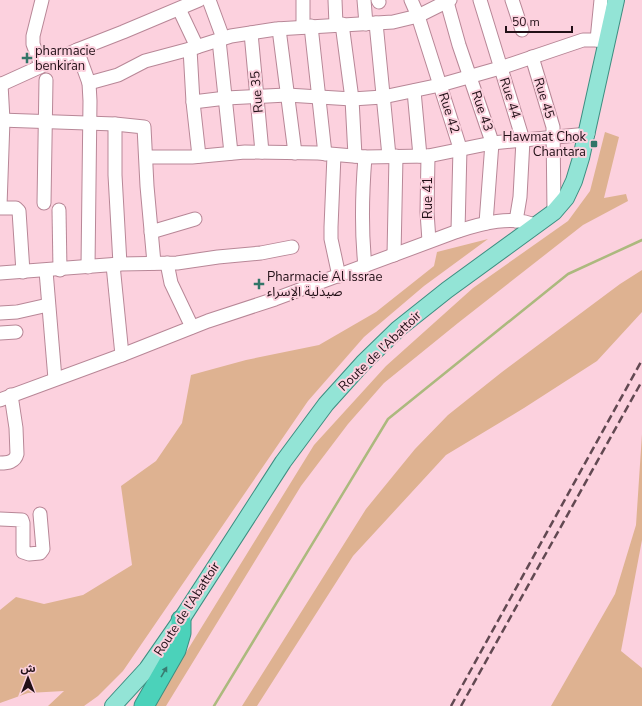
<svg xmlns="http://www.w3.org/2000/svg" width="642" height="706" font-family="'Nunito Sans','Noto Sans Arabic',sans-serif">
  <style>
    .green { fill: #deb291 }
    .lines { fill: none; stroke-linecap: round; stroke-linejoin: round }
    .stream { stroke: #acb97e; stroke-width: 2.5 }
    .minor-casing { stroke: #b88797; stroke-width: 15 }
    .major-casing { stroke: #3d8e81; stroke-width: 18 }
    .highway-casing { stroke: #3d8e81; stroke-width: 21 }
    .minor { stroke: #fff; stroke-width: 13 }
    .major { stroke: #93e4d6; stroke-width: 16 }
    .highway { stroke: #4bd2ba; stroke-width: 19 }
    .rail { stroke: #624952; stroke-width: 2.5; stroke-dasharray: 8 4; stroke-linecap: butt }
    .oneway { fill: #397b71 }
    .poi-dot { fill: #327568; stroke: #fcd1de; stroke-width: 1.5 }
    .labels { text-anchor: middle; dominant-baseline: central; stroke-width: 4; stroke-linejoin: round; paint-order: stroke }
    .poi-label { font-size: 13px; fill: #221017; stroke: #fcd1de; text-anchor: start }
    .street-label { font-size: 13px; fill: #221017; stroke: #fcd1de }
  </style>
  <rect width="100%" height="100%" fill="#fcd1de"/>
  <!-- green -->
  <g class="green">
    <path d="M 605,132 L 619,137 L 604,198 L 626,194 L 628,201 L 583,225 L 458,323 L 384,383 L 348,424 L 301,486 L 166,706 L 153,706 L 314,445 L 386,366 L 473,288 L 568,221 L 590,191 Z"/>
    <path d="M 488,239 L 424,286 L 364,337 L 308,401 L 123,671 L 98,696 L 84,706 L 48,706 L 64,691 L 28,693 L 0,703 L 0,610 L 16,597 L 44,604 L 83,595 L 132,565 L 121,486 L 156,461 L 182,423 L 191,375 L 246,360 L 319,345 L 376,312 L 434,266 L 437,252 Z"/>
    <path d="M 642,270 L 642,312 L 597,361 L 524,408 L 446,455 L 353,556 L 257,706 L 242,706 L 366,509 L 415,449 L 448,415 L 502,372 L 620,284 Z"/>
    <path d="M 642,434 L 642,540 L 621,651 L 642,668 L 642,706 L 551,706 L 615,594 L 636,525 Z"/>
  </g>
  <g class="lines">
    <!-- stream -->
    <path class="stream" d="M 214,706 L 388,419 L 568,274 L 642,240"/>
    <defs>
      <g id="minor">
        <path d="M 209,0 L 223,38"/>
        <path d="M 303,0 L 303,27"/>
        <path d="M 335,0 L 336,25"/>
        <path d="M 364,0 L 366,24"/>
        <path d="M 378,0 L 379,2"/>
        <path d="M 411,0 L 418,16 L 460,148 L 458,231"/>
        <path d="M 480,0 L 523,140 L 520,197 L 516,221"/>
        <path d="M 512,0 L 522,30"/>
        <path d="M 447,2 L 459,45 L 490,136 L 492,143 L 486,223"/>
        <path d="M 179,9 L 197,47"/>
        <path d="M 376,23 L 389,156"/>
        <path d="M 342,24 L 352,99 L 355,156"/>
        <path d="M 311,26 L 325,154"/>
        <path d="M 279,29 L 295,153"/>
        <path d="M 251,33 L 262,152"/>
        <path d="M 219,40 L 231,153"/>
        <path d="M 597,40 L 601,0"/>
        <path d="M 190,49 L 193,102 L 199,156"/>
        <path d="M 77,50 L 89,83 L 90,101 L 88,267"/>
        <path d="M 532,57 L 553,127 L 554,212"/>
        <path d="M 41,65 L 33,44 L 33,36 L 42,0"/>
        <path d="M 89,83 L 118,75 L 145,61 L 190,49 L 231,36 L 276,29 L 393,22 L 418,16 L 450,0"/>
        <path d="M 0,85 L 77,50 L 123,32 L 199,0"/>
        <path d="M 414,91 L 420,156"/>
        <path d="M 193,102 L 226,98 L 287,95 L 352,99 L 383,97 L 440,85 L 500,68 L 583,40 L 597,40 L 606,42"/>
        <path d="M 0,120 L 115,124 L 144,127 L 147,186 L 154,263"/>
        <path d="M 115,124 L 115,175 L 120,264"/>
        <path d="M 334,155 L 331,227 L 331,239 L 339,276"/>
        <path d="M 428,156 L 427,212 L 429,241"/>
        <path d="M 146,157 L 192,157 L 245,152 L 318,153 L 365,157 L 428,156 L 492,143 L 588,134"/>
        <path d="M 44,203 L 46,80"/>
        <path d="M 0,206 L 3,120 L 1,84"/>
        <path d="M 0,208 L 16,208 L 19,211 L 23,272"/>
        <path d="M 59,210 L 60,270"/>
        <path d="M 151,232 L 195,219"/>
        <path d="M 394,255 L 396,156"/>
        <path d="M 167,263 L 171,283 L 192,327"/>
        <path d="M 113,265 L 122,355"/>
        <path d="M 365,266 C 361,229 362,194 365,157"/>
        <path d="M 46,271 L 55,379"/>
        <path d="M 0,273 L 120,264 L 177,263 L 218,257 L 261,253 L 292,247"/>
        <path d="M 0,313 L 17,312 L 48,305"/>
        <path d="M 0,333 L 16,332"/>
        <path d="M 0,400 L 122,355 L 208,321 L 275,299 L 458,231 C 480,224 514,214 536,226"/>
        <path d="M 0,463 C 8,463 15,462 17,454 L 16,428 L 11,395"/>
        <path d="M 0,519 L 22,520 L 23,523 L 23,552 L 29,554 L 40,553 L 43,549 L 40,514"/>
      </g>
      <path id="major" d="M 113,706 L 147,669 L 181,620 L 283,462 L 326,404 L 363,363 L 398,329 L 447,290 L 554,212 L 566,198 L 574,181 L 581,158 L 616,0"/>
      <path id="highway" d="M 144,706 L 176,650 L 181,633 L 181,620"/>
    </defs>
    <!-- minor casing -->
    <use href="#minor" class="minor-casing"/>
    <!-- major casing -->
    <use href="#major" class="major-casing"/>
    <!-- highway casing -->
    <use href="#highway" class="highway-casing"/>
    <!-- minor -->
    <use href="#minor" class="minor"/>
    <!-- major -->
    <use href="#major" class="major"/>
    <!-- highway -->
    <use href="#highway" class="highway"/>
    <!-- rail -->
    <g class="rail">
      <path d="M 451,706 L 642,360"/>
      <path d="M 461,706 L 642,381"/>
    </g>
  </g>
  <!-- one-way arrows -->
  <defs><path id="oneway-solid" d="M-6-.8H1V-3.2L6.5 0L1 3.2V.8H-6Z"/></defs>
  <use class="oneway" href="#oneway-solid" transform="translate(164 672) rotate(-60)"/>
  <!-- markers -->
  <g class="poi-dot">
    <path d="M25 52h4v4h4v4h-4v4h-4v-4h-4v-4h4z"/>
    <rect x="590" y="140" width="8" height="8" rx="2"/>
    <path d="M257 278h4v4h4v4h-4v4h-4v-4h-4v-4h4z"/>
  </g>
  <g class="labels">
    <!-- poi labels -->
    <g class="poi-label">
      <text x="35" y="51">pharmacie<tspan x="35" dy="15">benkiran</tspan></text>
      <text x="586" y="137" text-anchor="end">Hawmat Chok<tspan x="586" dy="15">Chantara</tspan></text>
      <text x="267" y="277">Pharmacie Al Issrae<tspan x="267" dy="15">صيدلية الإسراء</tspan></text>
    </g>
    <!-- street labels -->
    <g class="street-label">
      <text transform="translate(257 92) rotate(-95)">Rue 35</text>
      <text transform="translate(510 98) rotate(72)">Rue 44</text>
      <text transform="translate(544 98) rotate(73)">Rue 45</text>
      <text transform="translate(482 111) rotate(71)">Rue 43</text>
      <text transform="translate(449 113) rotate(72)">Rue 42</text>
      <text transform="translate(428 198) rotate(-90)">Rue 41</text>
      <text transform="translate(380 351) rotate(-44)">Route de l’Abattoir</text>
      <text transform="translate(187 609) rotate(-57)">Route de l’Abattoir</text>
    </g>
  </g>
  <!-- north arrow -->
  <g transform="translate(28 678)" stroke="#fcd1de" stroke-width="3" paint-order="stroke">
  <path d="M0-3L7 15L0 10L-7 15Z" fill="#221017"/>
  <text y="-6" font-size="11" font-weight="bold" text-anchor="middle" fill="#221017">ش</text>
  </g>
  <!-- scale -->
  <path d="M506 26v6h66v-6" fill="none" stroke="#221017" stroke-width="2"/>
  <text x="512" y="26" font-size="12" fill="#221017" stroke="#fcd1de" stroke-width="3" paint-order="stroke">50 m</text>
</svg>
